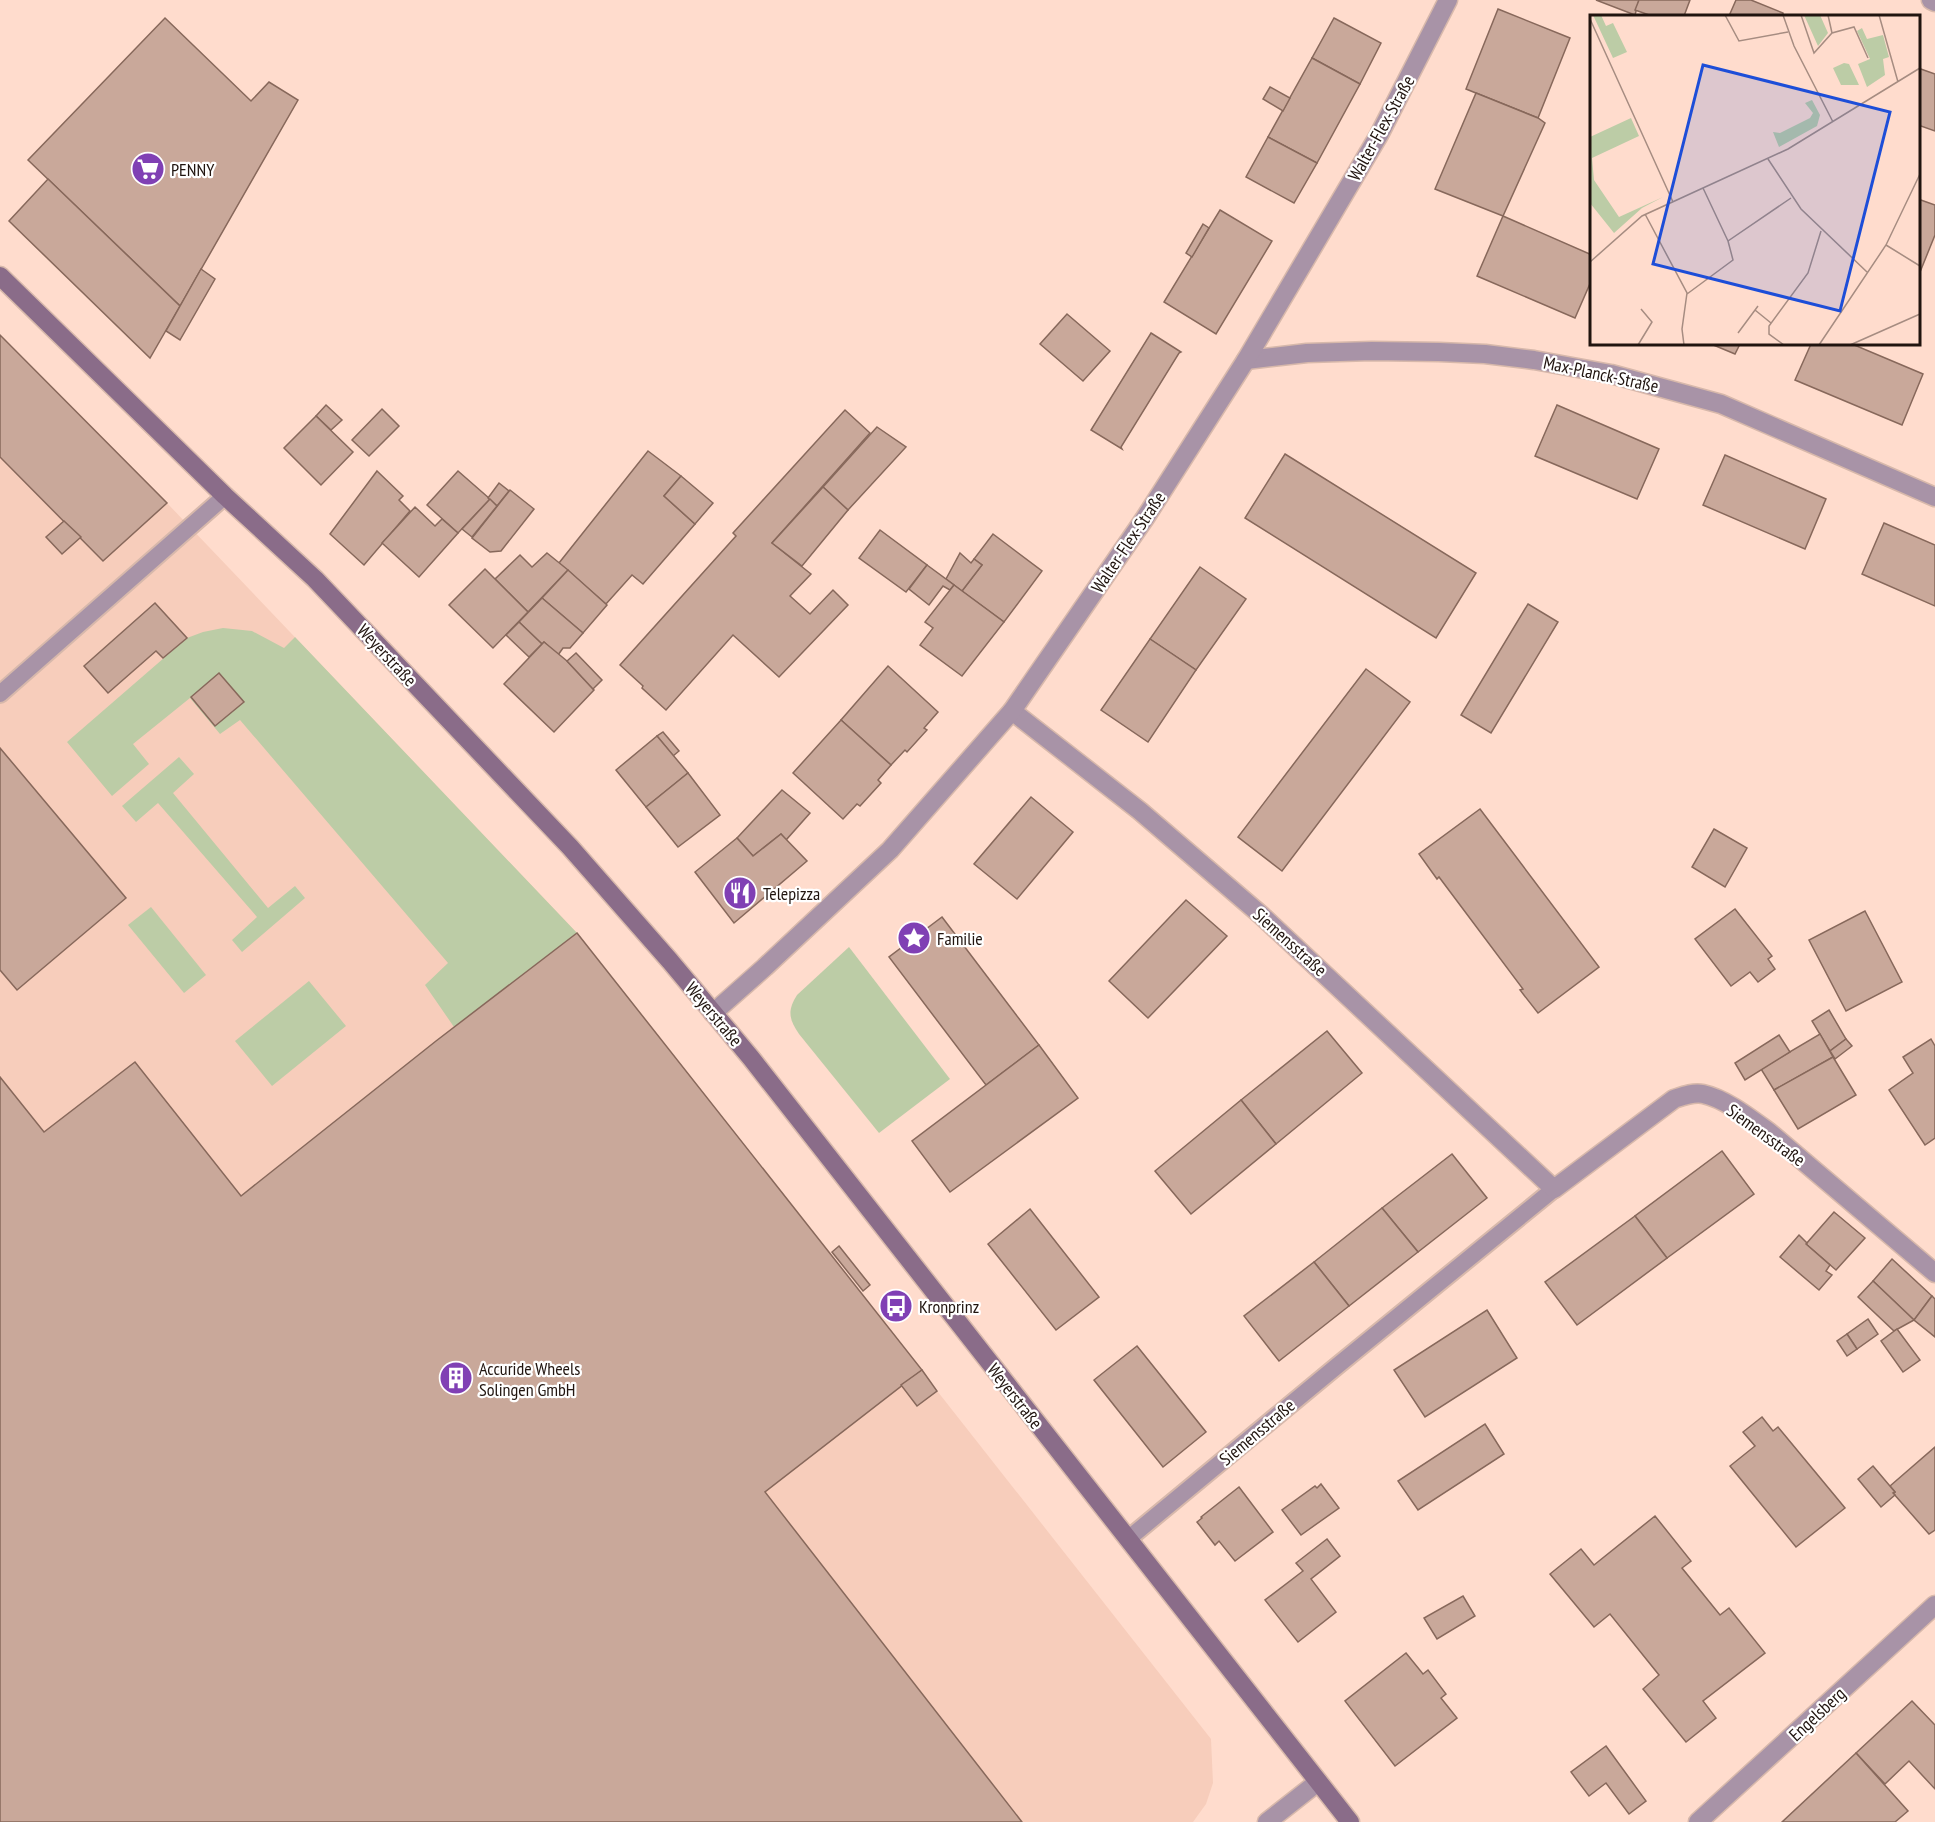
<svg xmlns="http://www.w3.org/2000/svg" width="1935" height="1822" font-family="'PT Sans Narrow',sans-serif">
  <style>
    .built { fill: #f7cdbb }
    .green { fill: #bccca6 }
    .building { fill: #c9a89a; stroke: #87685b; stroke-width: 1.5 }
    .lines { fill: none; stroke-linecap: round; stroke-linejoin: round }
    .lane-casing { stroke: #d7b8ab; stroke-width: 20 }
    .street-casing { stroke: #d7b8ab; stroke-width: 21 }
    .secondary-casing { stroke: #d7b8ab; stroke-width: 21 }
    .lane { stroke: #a893a7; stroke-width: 16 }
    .street { stroke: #a893a7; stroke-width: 18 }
    .secondary { stroke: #8a6c89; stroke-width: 18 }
    .labels { text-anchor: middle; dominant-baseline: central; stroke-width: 4.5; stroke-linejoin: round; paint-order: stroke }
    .street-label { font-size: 18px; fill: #20140f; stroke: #fff }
    .poi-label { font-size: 18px; fill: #20140f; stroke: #fff; text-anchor: start }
    .inset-road { fill: none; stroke: #a68c81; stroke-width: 1.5 }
    .view { fill: #1d4ed8; fill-opacity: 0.15; stroke: #1d4ed8; stroke-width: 3 }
    .inset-edge { fill: none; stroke: #20140f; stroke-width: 3 }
  </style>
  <rect width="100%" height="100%" fill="#ffdccd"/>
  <!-- built -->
  <path class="built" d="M 0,335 L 167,503 L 577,933 L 1211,1739 L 1213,1783 L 1206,1804 L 1193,1822 L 0,1822 Z"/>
  <!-- green -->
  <g class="green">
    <path d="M 223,628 L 252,631 L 284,648 L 295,637 L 577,933 L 454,1027 L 425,985 L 448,963 L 240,720 L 220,734 L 190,698 L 133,744 L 149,764 L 112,796 L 67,742 L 187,638 L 203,632 Z"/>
    <path d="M 179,757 L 194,774 L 173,793 L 268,908 L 295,886 L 305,898 L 242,952 L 232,940 L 257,917 L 158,803 L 136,822 L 122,806 Z"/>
    <path d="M 151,907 L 206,975 L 184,993 L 128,925 Z"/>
    <path d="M 849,947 L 950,1079 L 879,1133 L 799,1034 C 789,1019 787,1011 797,995 Z"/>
    <path d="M 309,981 L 346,1026 L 272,1086 L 235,1041 Z"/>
  </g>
  <!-- building -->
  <g class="building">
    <path d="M 1596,0 L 1639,0 L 1635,15 Z"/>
    <path d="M 1639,0 L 1690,0 L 1684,16 L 1652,16 L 1635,10 Z"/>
    <path d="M 1736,0 L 1751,0 L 1783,13 L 1783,15 L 1782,16 L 1729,16 Z"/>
    <path d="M 1498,9 L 1570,38 L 1538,118 L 1466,89 Z"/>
    <path d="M 165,18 L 251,101 L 269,82 L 298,100 L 180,306 L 28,160 Z"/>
    <path d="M 1334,18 L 1381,43 L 1360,84 L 1312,58 Z"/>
    <path d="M 1312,58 L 1360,84 L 1317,163 L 1268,137 Z"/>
    <path d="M 1918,68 L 1935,74 L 1935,131 L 1918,125 Z"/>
    <path d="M 1270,87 L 1290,98 L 1283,111 L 1263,99 Z"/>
    <path d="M 1476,93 L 1538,118 L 1545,123 L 1503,216 L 1435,189 Z"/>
    <path d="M 1268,137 L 1317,163 L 1294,203 L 1246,177 Z"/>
    <path d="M 48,179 L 180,306 L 150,358 L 9,221 Z"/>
    <path d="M 1918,199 L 1935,205 L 1935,235 L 1918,277 Z"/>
    <path d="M 1220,210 L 1272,241 L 1216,334 L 1164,302 Z"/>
    <path d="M 1503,216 L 1592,255 L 1592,279 L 1575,318 L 1477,276 Z"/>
    <path d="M 1203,224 L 1209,228 L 1192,257 L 1186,253 Z"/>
    <path d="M 201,269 L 215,279 L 180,340 L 166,331 Z"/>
    <path d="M 1067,314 L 1110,351 L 1083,381 L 1040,344 Z"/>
    <path d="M 1151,333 L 1181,352 L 1179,353 L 1121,447 L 1122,449 L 1091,430 Z"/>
    <path d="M 0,335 L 167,503 L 103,561 L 0,457 Z"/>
    <path d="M 1711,344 L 1740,344 L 1735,354 Z"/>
    <path d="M 1811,344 L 1852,344 L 1923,374 L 1902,425 L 1795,380 Z"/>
    <path d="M 326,405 L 342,420 L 331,430 L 316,416 Z"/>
    <path d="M 1557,405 L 1659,449 L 1637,499 L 1535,456 Z"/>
    <path d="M 382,409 L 399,426 L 369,456 L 352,440 Z"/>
    <path d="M 845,410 L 870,433 L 772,543 L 811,574 L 790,596 L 810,614 L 833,590 L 848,605 L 779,677 L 733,635 L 666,710 L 642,688 L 643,686 L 620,665 L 736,536 L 733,533 Z"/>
    <path d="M 316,416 L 353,452 L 321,485 L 284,448 Z"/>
    <path d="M 877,427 L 906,447 L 848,510 L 823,487 Z"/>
    <path d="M 648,451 L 681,476 L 664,496 L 695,524 L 643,584 L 632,575 L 606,604 L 559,563 Z"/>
    <path d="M 1285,454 L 1476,573 L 1436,638 L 1245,518 Z"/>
    <path d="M 1725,455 L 1826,499 L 1805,549 L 1703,505 Z"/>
    <path d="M 377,471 L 403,496 L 399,500 L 410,511 L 364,565 L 330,534 Z"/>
    <path d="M 458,471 L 490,499 L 458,533 L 427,505 Z"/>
    <path d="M 681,476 L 713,503 L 695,524 L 664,496 Z"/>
    <path d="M 499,483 L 509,491 L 497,506 L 488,498 Z"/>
    <path d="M 823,487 L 848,510 L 802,566 L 772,543 Z"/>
    <path d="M 510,490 L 534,509 L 501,551 L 490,552 L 472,538 Z"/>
    <path d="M 490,499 L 497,506 L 472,537 L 462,529 Z"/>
    <path d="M 415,507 L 435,526 L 442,519 L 458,533 L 419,577 L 382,543 Z"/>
    <path d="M 64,521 L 81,537 L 62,554 L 46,537 Z"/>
    <path d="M 1884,523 L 1935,545 L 1935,606 L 1862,574 Z"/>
    <path d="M 880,530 L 927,565 L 906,592 L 859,558 Z"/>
    <path d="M 993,534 L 1042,571 L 1004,622 L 962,591 L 982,565 L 974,559 Z"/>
    <path d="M 547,553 L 568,570 L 528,612 L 495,579 L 520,555 L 532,567 Z"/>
    <path d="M 960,553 L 971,563 L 974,559 L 982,565 L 962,591 L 946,579 Z"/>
    <path d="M 927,565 L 954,585 L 950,590 L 943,586 L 929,605 L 909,589 Z"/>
    <path d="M 1200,567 L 1246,599 L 1196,670 L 1150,639 Z"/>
    <path d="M 485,569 L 528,612 L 493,648 L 449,605 Z"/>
    <path d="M 568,570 L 607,605 L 583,633 L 542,598 Z"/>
    <path d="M 954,585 L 1004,622 L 962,676 L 920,645 L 933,628 L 925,622 Z"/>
    <path d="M 542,598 L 583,633 L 570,648 L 563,648 L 558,655 L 544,642 L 542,644 L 519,622 Z"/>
    <path d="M 155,603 L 187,638 L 163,658 L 156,651 L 108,693 L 84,666 Z"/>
    <path d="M 1528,604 L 1558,622 L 1491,733 L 1461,715 Z"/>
    <path d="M 519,622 L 542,644 L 529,657 L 506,635 Z"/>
    <path d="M 1150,639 L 1196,670 L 1148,742 L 1101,710 Z"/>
    <path d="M 544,642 L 567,661 L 594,690 L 554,732 L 504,684 Z"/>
    <path d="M 576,653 L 602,680 L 593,689 L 567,661 Z"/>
    <path d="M 888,666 L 938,712 L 924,728 L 927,730 L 907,752 L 905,750 L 891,765 L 841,720 Z"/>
    <path d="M 1366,669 L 1410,702 L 1282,871 L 1238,837 Z"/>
    <path d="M 219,673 L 244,702 L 215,726 L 191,697 Z"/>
    <path d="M 841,720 L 891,765 L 878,780 L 881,783 L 860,806 L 857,804 L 843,819 L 793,773 Z"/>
    <path d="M 663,732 L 679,751 L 673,756 L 657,736 Z"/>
    <path d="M 657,736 L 688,773 L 646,807 L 616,770 Z"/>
    <path d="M 0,748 L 126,898 L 17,990 L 0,970 Z"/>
    <path d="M 688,773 L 720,815 L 678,847 L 646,807 Z"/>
    <path d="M 782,790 L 810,813 L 786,840 L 781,834 L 753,856 L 737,838 Z"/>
    <path d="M 1031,797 L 1073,832 L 1017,899 L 974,864 Z"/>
    <path d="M 1480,809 L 1599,967 L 1538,1013 L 1520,990 L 1523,989 L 1439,877 L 1437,879 L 1419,854 Z"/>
    <path d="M 1714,829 L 1747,848 L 1725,887 L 1692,867 Z"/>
    <path d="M 781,834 L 807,861 L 734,923 L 695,872 L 737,838 L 753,856 Z"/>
    <path d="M 1186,900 L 1227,936 L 1148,1018 L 1109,981 Z"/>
    <path d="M 1735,909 L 1772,956 L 1768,959 L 1775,969 L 1758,982 L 1750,972 L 1731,986 L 1695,939 Z"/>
    <path d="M 1865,911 L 1902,982 L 1846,1011 L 1809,940 Z"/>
    <path d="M 942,917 L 1039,1045 L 986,1085 L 889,957 Z"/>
    <path d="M 577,933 L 922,1370 L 765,1492 L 1022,1822 L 0,1822 L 0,1077 L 44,1132 L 135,1062 L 241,1196 L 436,1041 Z"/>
    <path d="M 1829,1010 L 1846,1039 L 1830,1051 L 1812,1021 Z"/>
    <path d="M 1327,1031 L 1362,1073 L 1276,1144 L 1241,1100 Z"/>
    <path d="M 1820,1034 L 1833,1057 L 1774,1090 L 1761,1069 Z"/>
    <path d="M 1779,1035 L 1790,1052 L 1745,1080 L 1735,1063 Z"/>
    <path d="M 1846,1039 L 1852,1046 L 1835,1059 L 1830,1051 Z"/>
    <path d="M 1931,1039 L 1935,1046 L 1935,1138 L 1925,1145 L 1889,1090 L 1913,1073 L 1903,1057 Z"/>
    <path d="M 1039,1045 L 1078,1098 L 950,1192 L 912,1141 Z"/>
    <path d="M 1833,1057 L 1856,1095 L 1798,1129 L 1774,1090 Z"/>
    <path d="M 1241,1100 L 1276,1144 L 1191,1214 L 1155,1171 Z"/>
    <path d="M 1722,1151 L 1754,1194 L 1667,1258 L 1635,1216 Z"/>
    <path d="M 1452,1154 L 1487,1198 L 1418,1252 L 1382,1208 Z"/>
    <path d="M 1382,1208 L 1418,1252 L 1349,1306 L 1314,1262 Z"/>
    <path d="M 1030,1209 L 1099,1297 L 1056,1330 L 988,1244 Z"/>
    <path d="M 1834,1212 L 1865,1238 L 1836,1270 L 1806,1244 Z"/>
    <path d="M 1635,1216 L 1667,1258 L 1577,1325 L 1545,1282 Z"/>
    <path d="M 1799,1235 L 1807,1243 L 1806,1244 L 1830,1265 L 1826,1271 L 1832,1275 L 1819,1290 L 1780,1257 Z"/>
    <path d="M 839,1246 L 870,1285 L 863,1291 L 832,1252 Z"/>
    <path d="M 1892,1259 L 1932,1296 L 1914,1320 L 1873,1281 Z"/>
    <path d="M 1314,1262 L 1349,1306 L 1279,1361 L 1244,1316 Z"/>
    <path d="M 1873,1281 L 1914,1320 L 1894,1331 L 1858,1297 Z"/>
    <path d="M 1932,1296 L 1935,1299 L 1935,1337 L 1914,1320 Z"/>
    <path d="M 1487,1310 L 1517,1358 L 1425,1417 L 1394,1370 Z"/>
    <path d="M 1868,1319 L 1878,1334 L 1857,1349 L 1847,1334 Z"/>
    <path d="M 1897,1329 L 1920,1360 L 1903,1372 L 1881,1341 Z"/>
    <path d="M 1847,1334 L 1857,1349 L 1847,1356 L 1837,1341 Z"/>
    <path d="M 1137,1346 L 1206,1432 L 1163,1467 L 1094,1380 Z"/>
    <path d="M 922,1370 L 937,1391 L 917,1406 L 901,1385 Z"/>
    <path d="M 1762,1417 L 1773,1431 L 1778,1427 L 1845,1508 L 1796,1547 L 1730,1466 L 1755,1446 L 1743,1432 Z"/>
    <path d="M 1485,1424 L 1504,1454 L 1418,1510 L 1398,1481 Z"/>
    <path d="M 1935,1447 L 1935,1530 L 1929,1534 L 1893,1493 L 1895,1492 L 1890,1486 Z"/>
    <path d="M 1873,1466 L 1895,1492 L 1893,1493 L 1895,1495 L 1881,1507 L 1858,1479 Z"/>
    <path d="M 1321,1484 L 1339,1508 L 1301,1535 L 1282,1510 L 1315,1486 L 1317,1488 Z"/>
    <path d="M 1239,1487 L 1273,1532 L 1235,1561 L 1219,1541 L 1215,1545 L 1197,1522 L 1202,1518 L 1201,1517 Z"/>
    <path d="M 1655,1516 L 1691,1561 L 1682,1568 L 1720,1615 L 1729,1608 L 1765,1653 L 1703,1701 L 1716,1718 L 1686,1742 L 1643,1689 L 1659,1675 L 1610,1614 L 1594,1627 L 1550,1574 L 1581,1549 L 1594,1565 Z"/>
    <path d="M 1327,1539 L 1340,1556 L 1311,1579 L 1336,1612 L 1298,1642 L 1265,1600 L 1303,1571 L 1296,1563 Z"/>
    <path d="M 1463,1596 L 1475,1616 L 1437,1639 L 1424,1618 Z"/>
    <path d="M 1406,1653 L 1423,1674 L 1428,1670 L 1446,1694 L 1441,1698 L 1457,1718 L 1395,1766 L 1345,1701 Z"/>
    <path d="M 1912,1701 L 1935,1725 L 1935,1789 L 1909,1761 L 1885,1784 L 1856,1753 Z"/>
    <path d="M 1606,1746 L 1646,1801 L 1629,1814 L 1606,1783 L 1589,1796 L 1571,1772 Z"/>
    <path d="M 1856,1753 L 1908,1811 L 1895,1822 L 1782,1822 Z"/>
  </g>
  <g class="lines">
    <defs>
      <g id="lane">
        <path d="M 0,694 L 225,496"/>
        <path d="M 1128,1539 L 1337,1366 L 1554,1189"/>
      </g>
      <g id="street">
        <path d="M 1931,0 L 1935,2"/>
        <path d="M 1246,360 L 1307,353 L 1372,351 L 1439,352 L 1485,354 L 1534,360 L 1611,374 L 1721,404 L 1935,497"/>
        <path d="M 1012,711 L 1140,811 L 1261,915 L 1554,1189 L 1674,1099 C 1683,1096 1693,1092 1703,1094 C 1726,1099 1751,1119 1769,1132 L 1935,1273"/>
        <path d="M 713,1013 L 765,967 L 890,850 L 1012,711 L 1145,518 L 1246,360 L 1379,135 L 1448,0"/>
        <path d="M 1267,1822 L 1318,1782"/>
        <path d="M 1698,1822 L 1935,1605"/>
      </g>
      <path id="secondary" d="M 0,276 L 225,496 L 315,579 L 570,847 L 670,961 L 751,1058 L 1350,1822"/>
    </defs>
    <!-- lane casing -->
    <use href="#lane" class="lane-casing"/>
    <!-- street casing -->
    <use href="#street" class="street-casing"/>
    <!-- secondary casing -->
    <use href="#secondary" class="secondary-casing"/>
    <!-- lane -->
    <use href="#lane" class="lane"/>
    <!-- street -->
    <use href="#street" class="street"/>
    <!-- secondary -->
    <use href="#secondary" class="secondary"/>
  </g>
  <!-- icons -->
  <defs>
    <symbol id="supermarket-disc" viewBox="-11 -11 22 22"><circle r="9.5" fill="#8040b4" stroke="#fff"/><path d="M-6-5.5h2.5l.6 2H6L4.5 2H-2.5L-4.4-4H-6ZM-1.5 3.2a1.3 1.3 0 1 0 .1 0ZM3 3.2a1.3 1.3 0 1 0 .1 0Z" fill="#fff"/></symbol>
    <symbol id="restaurant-disc" viewBox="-11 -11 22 22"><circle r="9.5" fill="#8040b4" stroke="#fff"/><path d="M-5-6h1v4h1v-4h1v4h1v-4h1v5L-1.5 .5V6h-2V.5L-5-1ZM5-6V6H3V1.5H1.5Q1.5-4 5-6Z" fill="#fff"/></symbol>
    <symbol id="sight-disc" viewBox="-11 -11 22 22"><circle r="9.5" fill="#8040b4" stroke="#fff"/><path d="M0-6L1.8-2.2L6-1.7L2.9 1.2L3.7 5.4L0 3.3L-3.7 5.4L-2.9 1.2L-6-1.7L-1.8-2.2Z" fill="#fff"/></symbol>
    <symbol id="bus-disc" viewBox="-11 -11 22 22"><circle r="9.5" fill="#8040b4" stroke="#fff"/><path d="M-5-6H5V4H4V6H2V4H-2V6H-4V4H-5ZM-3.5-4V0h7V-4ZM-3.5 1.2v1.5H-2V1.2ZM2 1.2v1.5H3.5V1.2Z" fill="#fff"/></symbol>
    <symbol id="building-disc" viewBox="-11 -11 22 22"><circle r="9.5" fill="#8040b4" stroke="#fff"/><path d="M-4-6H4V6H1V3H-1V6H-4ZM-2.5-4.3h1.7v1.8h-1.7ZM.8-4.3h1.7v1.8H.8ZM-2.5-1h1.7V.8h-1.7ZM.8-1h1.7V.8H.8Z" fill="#fff"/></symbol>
  </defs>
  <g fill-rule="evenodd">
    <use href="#supermarket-disc" x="129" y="150" width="38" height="38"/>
    <use href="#restaurant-disc" x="721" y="874" width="38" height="38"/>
    <use href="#sight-disc" x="895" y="919" width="38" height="38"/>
    <use href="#bus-disc" x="877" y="1287" width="38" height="38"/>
    <use href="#building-disc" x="437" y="1359" width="38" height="38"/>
  </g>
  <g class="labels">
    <!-- street labels -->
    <g class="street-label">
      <text transform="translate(1381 128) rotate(-61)">Walter-Flex-Straße</text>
      <text transform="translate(1601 374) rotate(12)">Max-Planck-Straße</text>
      <text transform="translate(1128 542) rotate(-56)">Walter-Flex-Straße</text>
      <text transform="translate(387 655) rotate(47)">Weyerstraße</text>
      <text transform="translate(1290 942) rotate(42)">Siemensstraße</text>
      <text transform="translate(714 1014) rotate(50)">Weyerstraße</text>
      <text transform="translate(1766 1135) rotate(36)">Siemensstraße</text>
      <text transform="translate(1015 1396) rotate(52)">Weyerstraße</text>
      <text transform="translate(1257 1432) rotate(-40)">Siemensstraße</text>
      <text transform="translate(1817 1714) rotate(-43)">Engelsberg</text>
    </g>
    <!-- poi labels -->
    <g class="poi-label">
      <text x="171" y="169">PENNY</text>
      <text x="763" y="893">Telepizza</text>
      <text x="937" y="938">Familie</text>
      <text x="919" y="1306">Kronprinz</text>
      <text x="479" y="1368">Accuride Wheels<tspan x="479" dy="21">Solingen GmbH</tspan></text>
    </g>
  </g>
  <!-- overview -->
  <g transform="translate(1590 15)">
    <rect width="330" height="330" fill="#ffdccd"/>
    <path d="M 3,0 L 11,0 L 16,11 L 23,8 L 37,37 L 23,43 ZM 214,0 L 230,0 L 238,18 L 228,31 ZM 272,13 L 277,24 L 293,20 L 299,42 L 293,44 L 295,60 L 277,72 L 268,49 L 280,44 L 267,16 ZM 254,48 L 259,49 L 269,70 L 251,70 L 243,53 ZM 222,85 L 230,100 L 227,111 L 189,132 L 183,117 L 190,118 L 220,103 L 223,98 L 215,88 ZM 41,103 L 49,121 L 2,143 L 4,165 L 29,202 L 73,182 L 52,193 L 24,218 L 0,188 L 0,122 Z" fill="#bccca6"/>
    <path class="inset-road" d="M 135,0 L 149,26 L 198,17M 193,0 L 204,31 L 243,107M 211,0 L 224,38 L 242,18 L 264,12 L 278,43M 238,0 L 242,18M 289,0 L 308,67M 0,4 L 83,187M 178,144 L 211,194 L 277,257M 113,173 L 138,226M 55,199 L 97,278 L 92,314 L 94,330M 296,230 L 330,251M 0,247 L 52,201 L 198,134 L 330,53M 97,279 L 143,245 L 138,226 L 201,183M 165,295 L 181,308M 148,318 L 168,291M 48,330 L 62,307 L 51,294M 194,330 L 179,319 L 179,311 L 218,258 L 231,216M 229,330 L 296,230 L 330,159M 260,330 L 330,299"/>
    <path class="view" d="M 113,50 L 300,97 L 250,296 L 63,249 Z"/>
    <rect width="330" height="330" class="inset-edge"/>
  </g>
</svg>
